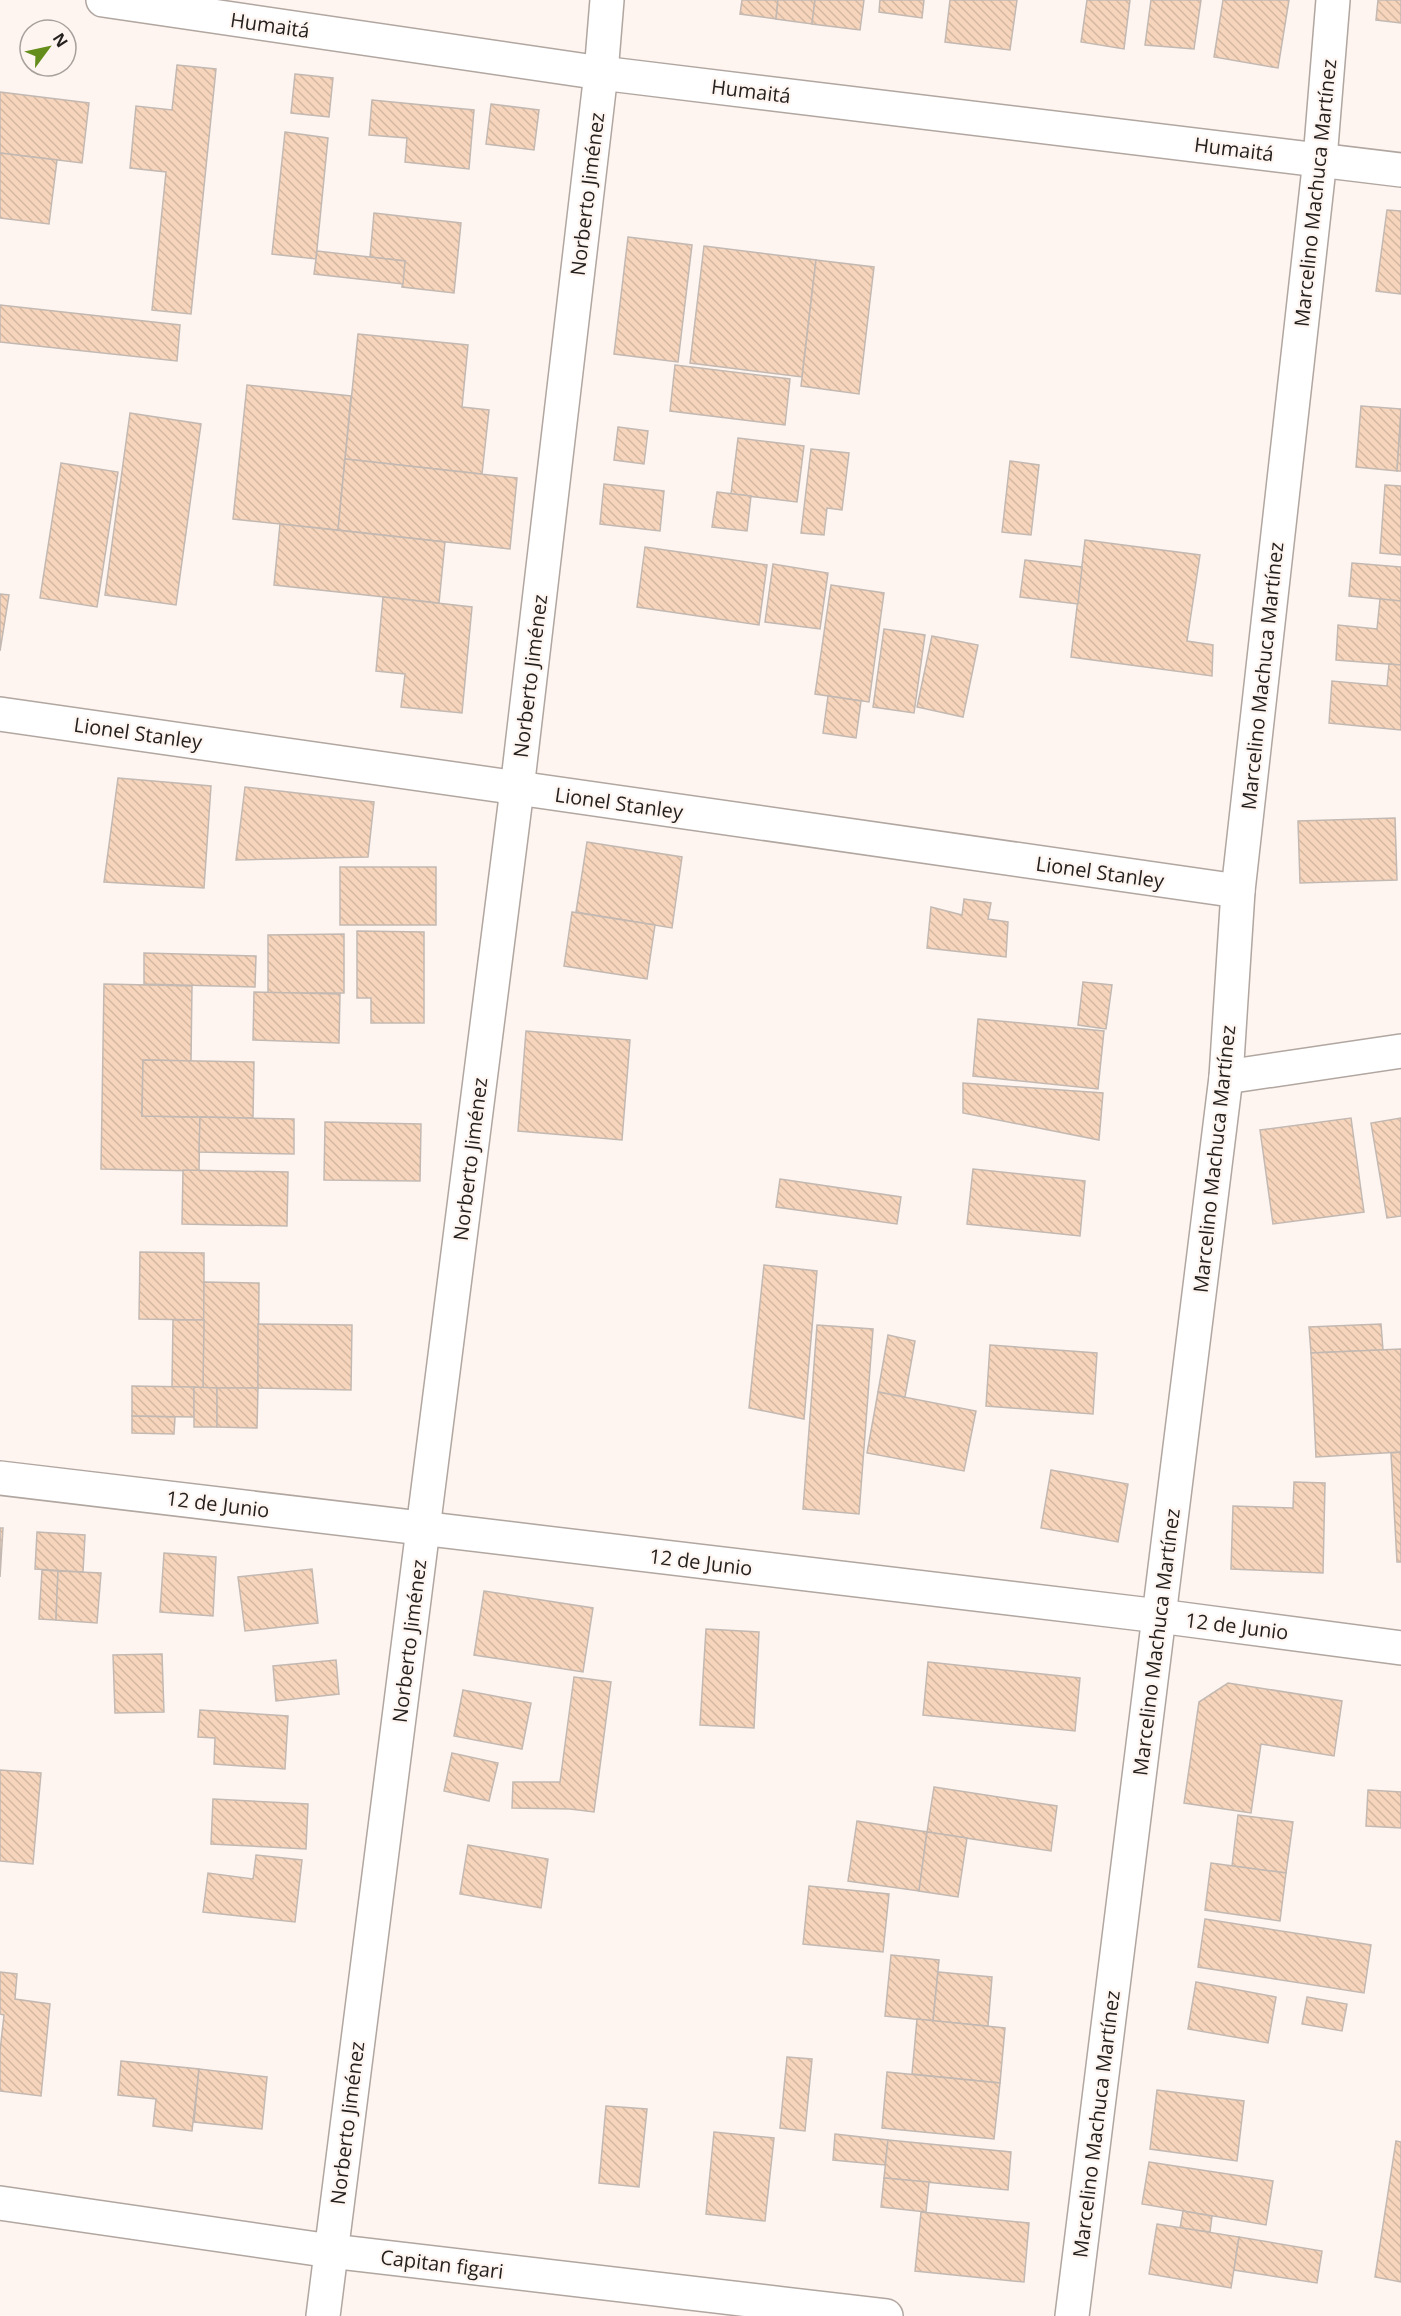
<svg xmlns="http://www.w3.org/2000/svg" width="1401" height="2316" font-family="'Open Sans',sans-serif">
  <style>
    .building { fill: url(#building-back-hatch); stroke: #c3b9b2; stroke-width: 1.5 }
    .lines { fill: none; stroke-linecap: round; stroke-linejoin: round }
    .street-casing { stroke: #b1a6a0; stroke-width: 36 }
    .street { stroke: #fff; stroke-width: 33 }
    .labels { text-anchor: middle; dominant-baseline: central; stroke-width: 4.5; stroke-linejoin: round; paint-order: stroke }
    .street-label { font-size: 20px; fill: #25211f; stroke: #fef5f0 }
  </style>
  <defs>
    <pattern id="building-back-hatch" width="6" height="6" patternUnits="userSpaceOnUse" patternTransform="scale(1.5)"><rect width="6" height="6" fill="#f7d5bc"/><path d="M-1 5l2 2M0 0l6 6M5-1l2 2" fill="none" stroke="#d4b7a1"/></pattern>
  </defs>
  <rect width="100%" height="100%" fill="#fef5f0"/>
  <!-- building -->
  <g class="building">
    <path d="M 742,0 L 778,0 L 776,19 L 740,14 Z"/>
    <path d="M 778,0 L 815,0 L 812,24 L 776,19 Z"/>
    <path d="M 815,0 L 864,0 L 860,30 L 812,24 Z"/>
    <path d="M 880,0 L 924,0 L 922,18 L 879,12 Z"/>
    <path d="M 950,0 L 1017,0 L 1010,50 L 945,42 Z"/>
    <path d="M 1087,0 L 1130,0 L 1124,49 L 1081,42 Z"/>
    <path d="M 1151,0 L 1201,0 L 1194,49 L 1145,45 Z"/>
    <path d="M 1223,0 L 1289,0 L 1278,68 L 1214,57 Z"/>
    <path d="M 1378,0 L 1401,0 L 1401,23 L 1376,20 Z"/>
    <path d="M 177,65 L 216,69 L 191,314 L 152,310 L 166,172 L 130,168 L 136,106 L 172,110 Z"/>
    <path d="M 295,74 L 333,78 L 329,117 L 291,113 Z"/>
    <path d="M 0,92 L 89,103 L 82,163 L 0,153 Z"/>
    <path d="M 372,100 L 474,110 L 469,169 L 405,162 L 407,138 L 369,135 Z"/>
    <path d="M 491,104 L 539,110 L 534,150 L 486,144 Z"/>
    <path d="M 285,132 L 328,138 L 316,259 L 272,254 Z"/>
    <path d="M 0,153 L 57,160 L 49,224 L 0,218 Z"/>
    <path d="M 1387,210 L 1401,211 L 1401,294 L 1376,291 Z"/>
    <path d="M 374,213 L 461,223 L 454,293 L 402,287 L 405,261 L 370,257 Z"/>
    <path d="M 628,237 L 692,245 L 678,362 L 614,354 Z"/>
    <path d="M 704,246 L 816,260 L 802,377 L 690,363 Z"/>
    <path d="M 317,251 L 405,261 L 403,284 L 314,274 Z"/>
    <path d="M 816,260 L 874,267 L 859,394 L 801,386 Z"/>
    <path d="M 0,305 L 180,325 L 177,361 L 0,342 Z"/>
    <path d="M 358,334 L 468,345 L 462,407 L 489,410 L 482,474 L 345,459 Z"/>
    <path d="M 675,365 L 790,379 L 785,425 L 670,411 Z"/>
    <path d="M 247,385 L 351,396 L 338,530 L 233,519 Z"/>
    <path d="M 1361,406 L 1401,409 L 1397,471 L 1356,467 Z"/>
    <path d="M 130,413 L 201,424 L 176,605 L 105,595 Z"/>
    <path d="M 1401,415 L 1401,471 L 1397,471 Z"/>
    <path d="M 618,427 L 648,431 L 644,464 L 614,460 Z"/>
    <path d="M 738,438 L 804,446 L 797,502 L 731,494 Z"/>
    <path d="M 811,449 L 849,453 L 842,510 L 827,508 L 824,535 L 801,533 Z"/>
    <path d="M 345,459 L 517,478 L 510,549 L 338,530 Z"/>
    <path d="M 1010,461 L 1039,465 L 1031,535 L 1002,532 Z"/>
    <path d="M 61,463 L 118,472 L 97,607 L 40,598 Z"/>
    <path d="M 604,484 L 664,491 L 660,531 L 600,524 Z"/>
    <path d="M 1385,485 L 1401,486 L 1401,555 L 1380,553 Z"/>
    <path d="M 717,492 L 751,496 L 747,531 L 712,527 Z"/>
    <path d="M 280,524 L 445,542 L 439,603 L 274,585 Z"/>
    <path d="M 1085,540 L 1200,555 L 1187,641 L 1213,645 L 1212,676 L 1071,657 Z"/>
    <path d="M 645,547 L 767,565 L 759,625 L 637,607 Z"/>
    <path d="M 1025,560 L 1082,567 L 1078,604 L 1020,597 Z"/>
    <path d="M 1352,563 L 1401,567 L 1401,601 L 1349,596 Z"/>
    <path d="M 773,564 L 828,573 L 820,629 L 765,622 Z"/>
    <path d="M 831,585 L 884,593 L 869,702 L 815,694 Z"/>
    <path d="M 0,594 L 9,595 L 0,651 Z"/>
    <path d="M 383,597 L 472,607 L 462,713 L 401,707 L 405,674 L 376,671 Z"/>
    <path d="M 1380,599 L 1401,601 L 1401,665 L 1336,660 L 1338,625 L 1377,629 Z"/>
    <path d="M 884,629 L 925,635 L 914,713 L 873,707 Z"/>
    <path d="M 932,636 L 978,645 L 963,717 L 917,707 Z"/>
    <path d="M 1389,664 L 1401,665 L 1401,730 L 1329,723 L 1332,681 L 1387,686 Z"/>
    <path d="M 828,696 L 861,701 L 856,738 L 823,733 Z"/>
    <path d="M 118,778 L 211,786 L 204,888 L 104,882 Z"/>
    <path d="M 245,787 L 374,802 L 368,857 L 236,860 Z"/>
    <path d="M 1395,818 L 1397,880 L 1300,883 L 1298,821 Z"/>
    <path d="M 587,842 L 682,857 L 672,928 L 576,912 Z"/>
    <rect x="340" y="867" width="96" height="58"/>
    <path d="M 964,899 L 991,903 L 988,919 L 1008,922 L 1006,957 L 927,948 L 931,907 L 962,915 Z"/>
    <path d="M 572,912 L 655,925 L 647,979 L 564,966 Z"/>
    <path d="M 357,931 L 424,932 L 424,1023 L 371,1023 L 371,998 L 357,998 Z"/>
    <path d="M 344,934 L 344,993 L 268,993 L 268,935 Z"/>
    <path d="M 144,953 L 256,956 L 255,987 L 144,984 Z"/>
    <path d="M 1083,982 L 1112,985 L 1106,1029 L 1078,1025 Z"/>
    <path d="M 104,984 L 192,986 L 191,1061 L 143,1060 L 142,1116 L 200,1117 L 199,1171 L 101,1169 Z"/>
    <path d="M 254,992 L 340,994 L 339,1043 L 253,1040 Z"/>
    <path d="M 978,1019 L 1104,1031 L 1098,1089 L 973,1076 Z"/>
    <path d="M 526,1031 L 630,1040 L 622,1140 L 518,1131 Z"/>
    <path d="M 143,1060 L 254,1062 L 253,1118 L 142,1116 Z"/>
    <path d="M 963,1083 L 1103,1093 L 1099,1140 L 963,1113 Z"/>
    <path d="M 200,1117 L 294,1119 L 294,1154 L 199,1152 Z"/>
    <path d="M 1351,1118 L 1364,1212 L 1273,1224 L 1260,1130 Z"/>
    <path d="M 1401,1118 L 1401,1216 L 1387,1218 L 1371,1123 Z"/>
    <path d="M 325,1122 L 421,1124 L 420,1181 L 324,1180 Z"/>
    <path d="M 973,1169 L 1085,1181 L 1080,1236 L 967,1224 Z"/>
    <path d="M 183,1170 L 288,1172 L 287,1226 L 182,1224 Z"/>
    <path d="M 780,1179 L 901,1197 L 897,1224 L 776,1207 Z"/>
    <path d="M 140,1252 L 204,1253 L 204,1320 L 139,1319 Z"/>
    <path d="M 764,1265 L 817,1271 L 804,1419 L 749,1408 Z"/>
    <path d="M 204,1282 L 259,1283 L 258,1388 L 203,1388 Z"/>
    <path d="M 173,1320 L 204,1320 L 203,1388 L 172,1387 Z"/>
    <path d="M 258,1324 L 352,1325 L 351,1390 L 258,1388 Z"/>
    <path d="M 1381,1324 L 1383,1350 L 1311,1353 L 1309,1327 Z"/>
    <path d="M 817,1325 L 873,1329 L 859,1514 L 803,1509 Z"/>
    <path d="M 888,1335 L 915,1341 L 905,1397 L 878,1392 Z"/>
    <path d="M 990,1345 L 1097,1353 L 1093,1414 L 986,1406 Z"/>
    <path d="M 1401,1349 L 1401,1452 L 1316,1457 L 1311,1353 Z"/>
    <path d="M 132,1386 L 194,1387 L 194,1417 L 132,1416 Z"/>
    <path d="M 194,1387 L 217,1388 L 217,1427 L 194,1427 Z"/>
    <path d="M 217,1388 L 258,1388 L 257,1428 L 217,1427 Z"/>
    <path d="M 878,1392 L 976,1411 L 964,1471 L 867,1453 Z"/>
    <path d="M 132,1416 L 175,1417 L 174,1434 L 132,1433 Z"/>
    <path d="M 1401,1452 L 1401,1562 L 1397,1562 L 1391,1453 Z"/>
    <path d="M 1051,1470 L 1128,1484 L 1118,1542 L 1041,1528 Z"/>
    <path d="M 1294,1482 L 1325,1483 L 1323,1573 L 1231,1569 L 1233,1506 L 1293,1508 Z"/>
    <path d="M 0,1528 L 3,1528 L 0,1577 Z"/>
    <path d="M 37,1532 L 85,1535 L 83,1572 L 35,1569 Z"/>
    <path d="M 164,1553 L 216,1557 L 213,1616 L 160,1612 Z"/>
    <path d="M 312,1569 L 318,1623 L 245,1631 L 238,1577 Z"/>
    <path d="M 42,1570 L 58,1571 L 56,1620 L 39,1619 Z"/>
    <path d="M 58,1571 L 101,1573 L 97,1623 L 56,1620 Z"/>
    <path d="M 484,1591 L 593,1608 L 583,1672 L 474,1655 Z"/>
    <path d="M 706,1629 L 759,1632 L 754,1728 L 700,1725 Z"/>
    <path d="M 162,1654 L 164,1712 L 115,1713 L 113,1655 Z"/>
    <path d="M 336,1660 L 339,1694 L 276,1701 L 273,1666 Z"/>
    <path d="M 928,1662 L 1080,1678 L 1075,1731 L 923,1715 Z"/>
    <path d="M 574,1677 L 611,1682 L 594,1812 L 570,1809 L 512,1808 L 513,1782 L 560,1782 Z"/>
    <path d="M 1228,1683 L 1342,1701 L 1334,1756 L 1261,1744 L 1251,1813 L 1184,1803 L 1199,1702 Z"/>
    <path d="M 463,1690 L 531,1703 L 522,1749 L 454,1736 Z"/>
    <path d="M 200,1710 L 288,1716 L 285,1769 L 214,1764 L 215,1738 L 198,1737 Z"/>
    <path d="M 452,1753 L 498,1763 L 489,1801 L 444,1791 Z"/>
    <path d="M 0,1770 L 41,1773 L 33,1864 L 0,1861 Z"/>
    <path d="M 934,1787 L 1057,1806 L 1051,1851 L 927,1832 Z"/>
    <path d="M 1368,1790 L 1401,1792 L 1401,1828 L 1366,1826 Z"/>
    <path d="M 213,1799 L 308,1804 L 306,1849 L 211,1844 Z"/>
    <path d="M 1238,1815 L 1293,1822 L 1286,1873 L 1232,1866 Z"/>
    <path d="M 857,1821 L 927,1832 L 919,1891 L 848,1881 Z"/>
    <path d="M 927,1832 L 967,1838 L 958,1897 L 919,1891 Z"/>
    <path d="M 468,1845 L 548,1859 L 541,1908 L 460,1894 Z"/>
    <path d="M 256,1855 L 302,1860 L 295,1922 L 203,1912 L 208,1873 L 253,1879 Z"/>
    <path d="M 1211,1863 L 1286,1873 L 1280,1921 L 1205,1910 Z"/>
    <path d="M 809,1886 L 889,1894 L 883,1952 L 803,1944 Z"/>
    <path d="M 1205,1919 L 1371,1945 L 1364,1993 L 1198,1967 Z"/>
    <path d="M 891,1955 L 939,1960 L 933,2021 L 885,2016 Z"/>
    <path d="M 0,1972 L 17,1974 L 15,1999 L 50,2004 L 41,2096 L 0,2091 L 0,2051 L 4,2015 L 0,2014 Z"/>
    <path d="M 938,1972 L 992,1977 L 988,2026 L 933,2021 Z"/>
    <path d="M 1196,1982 L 1276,1997 L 1268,2043 L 1188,2029 Z"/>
    <path d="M 1307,1997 L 1347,2004 L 1342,2031 L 1302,2024 Z"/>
    <path d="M 917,2019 L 1005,2028 L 1000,2083 L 912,2074 Z"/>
    <path d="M 787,2057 L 812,2059 L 805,2131 L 780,2128 Z"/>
    <path d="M 121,2061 L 199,2069 L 192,2131 L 153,2126 L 156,2099 L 118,2095 Z"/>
    <path d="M 199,2069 L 267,2077 L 262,2129 L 194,2122 Z"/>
    <path d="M 887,2072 L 1000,2083 L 994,2139 L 882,2128 Z"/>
    <path d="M 1157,2090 L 1244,2101 L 1237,2161 L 1150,2149 Z"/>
    <path d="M 606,2106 L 647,2109 L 639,2187 L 599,2183 Z"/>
    <path d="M 714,2132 L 774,2138 L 765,2221 L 706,2214 Z"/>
    <path d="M 835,2134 L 888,2140 L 885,2165 L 833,2160 Z"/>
    <path d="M 888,2140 L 1011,2152 L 1008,2190 L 884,2178 Z"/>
    <path d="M 1396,2141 L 1401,2142 L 1401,2282 L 1375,2277 Z"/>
    <path d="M 1149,2162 L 1273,2181 L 1266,2225 L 1142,2204 Z"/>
    <path d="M 884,2178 L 929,2182 L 926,2212 L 881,2207 Z"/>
    <path d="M 1183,2211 L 1212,2216 L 1210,2232 L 1180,2228 Z"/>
    <path d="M 921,2212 L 1029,2223 L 1024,2282 L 915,2271 Z"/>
    <path d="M 1157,2224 L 1239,2237 L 1231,2288 L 1149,2274 Z"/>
    <path d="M 1239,2237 L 1322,2251 L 1317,2283 L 1234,2270 Z"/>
  </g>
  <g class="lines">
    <defs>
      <g id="street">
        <path d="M 103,0 L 601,73 L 1401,170"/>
        <path d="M 0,714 L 1238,891"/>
        <path d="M 1226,1077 L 1401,1051"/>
        <path d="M 0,1478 L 1159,1616 L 1401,1648"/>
        <path d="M 0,2203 L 331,2251 L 886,2316"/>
        <path d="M 323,2316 L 517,789 L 601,73 L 607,0"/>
        <path d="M 1072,2316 L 1226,1077 L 1238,891 L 1320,159 L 1333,0"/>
      </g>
    </defs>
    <!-- street casing -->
    <use href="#street" class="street-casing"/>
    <!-- street -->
    <use href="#street" class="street"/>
  </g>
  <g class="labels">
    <!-- street labels -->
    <g class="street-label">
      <text transform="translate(270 25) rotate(8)">Humaitá</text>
      <text transform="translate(751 91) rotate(7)">Humaitá</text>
      <text transform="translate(1234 149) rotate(7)">Humaitá</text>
      <text transform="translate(1315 193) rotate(-84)">Marcelino Machuca Martínez</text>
      <text transform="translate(587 194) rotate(-83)">Norberto Jiménez</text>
      <text transform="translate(530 676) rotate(-83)">Norberto Jiménez</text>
      <text transform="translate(1262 676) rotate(-84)">Marcelino Machuca Martínez</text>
      <text transform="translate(138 733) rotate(8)">Lionel Stanley</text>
      <text transform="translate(619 803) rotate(8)">Lionel Stanley</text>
      <text transform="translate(1100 872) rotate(8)">Lionel Stanley</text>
      <text transform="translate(470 1159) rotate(-83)">Norberto Jiménez</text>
      <text transform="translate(1214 1159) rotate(-84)">Marcelino Machuca Martínez</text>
      <text transform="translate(218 1504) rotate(7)">12 de Junio</text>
      <text transform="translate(701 1562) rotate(7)">12 de Junio</text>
      <text transform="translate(1237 1626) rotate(7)">12 de Junio</text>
      <text transform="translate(409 1641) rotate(-83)">Norberto Jiménez</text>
      <text transform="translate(1156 1642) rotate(-83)">Marcelino Machuca Martínez</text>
      <text transform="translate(347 2123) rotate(-83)">Norberto Jiménez</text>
      <text transform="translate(1096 2124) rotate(-83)">Marcelino Machuca Martínez</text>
      <text transform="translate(442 2264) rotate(7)">Capitan figari</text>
    </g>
  </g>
  <!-- north arrow -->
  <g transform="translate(48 48) rotate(57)"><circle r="28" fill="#fef5f0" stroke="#a7a09c" stroke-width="1.5"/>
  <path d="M0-4.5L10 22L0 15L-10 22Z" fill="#648d1b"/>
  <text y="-9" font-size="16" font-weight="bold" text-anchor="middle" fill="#25211f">N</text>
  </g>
</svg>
